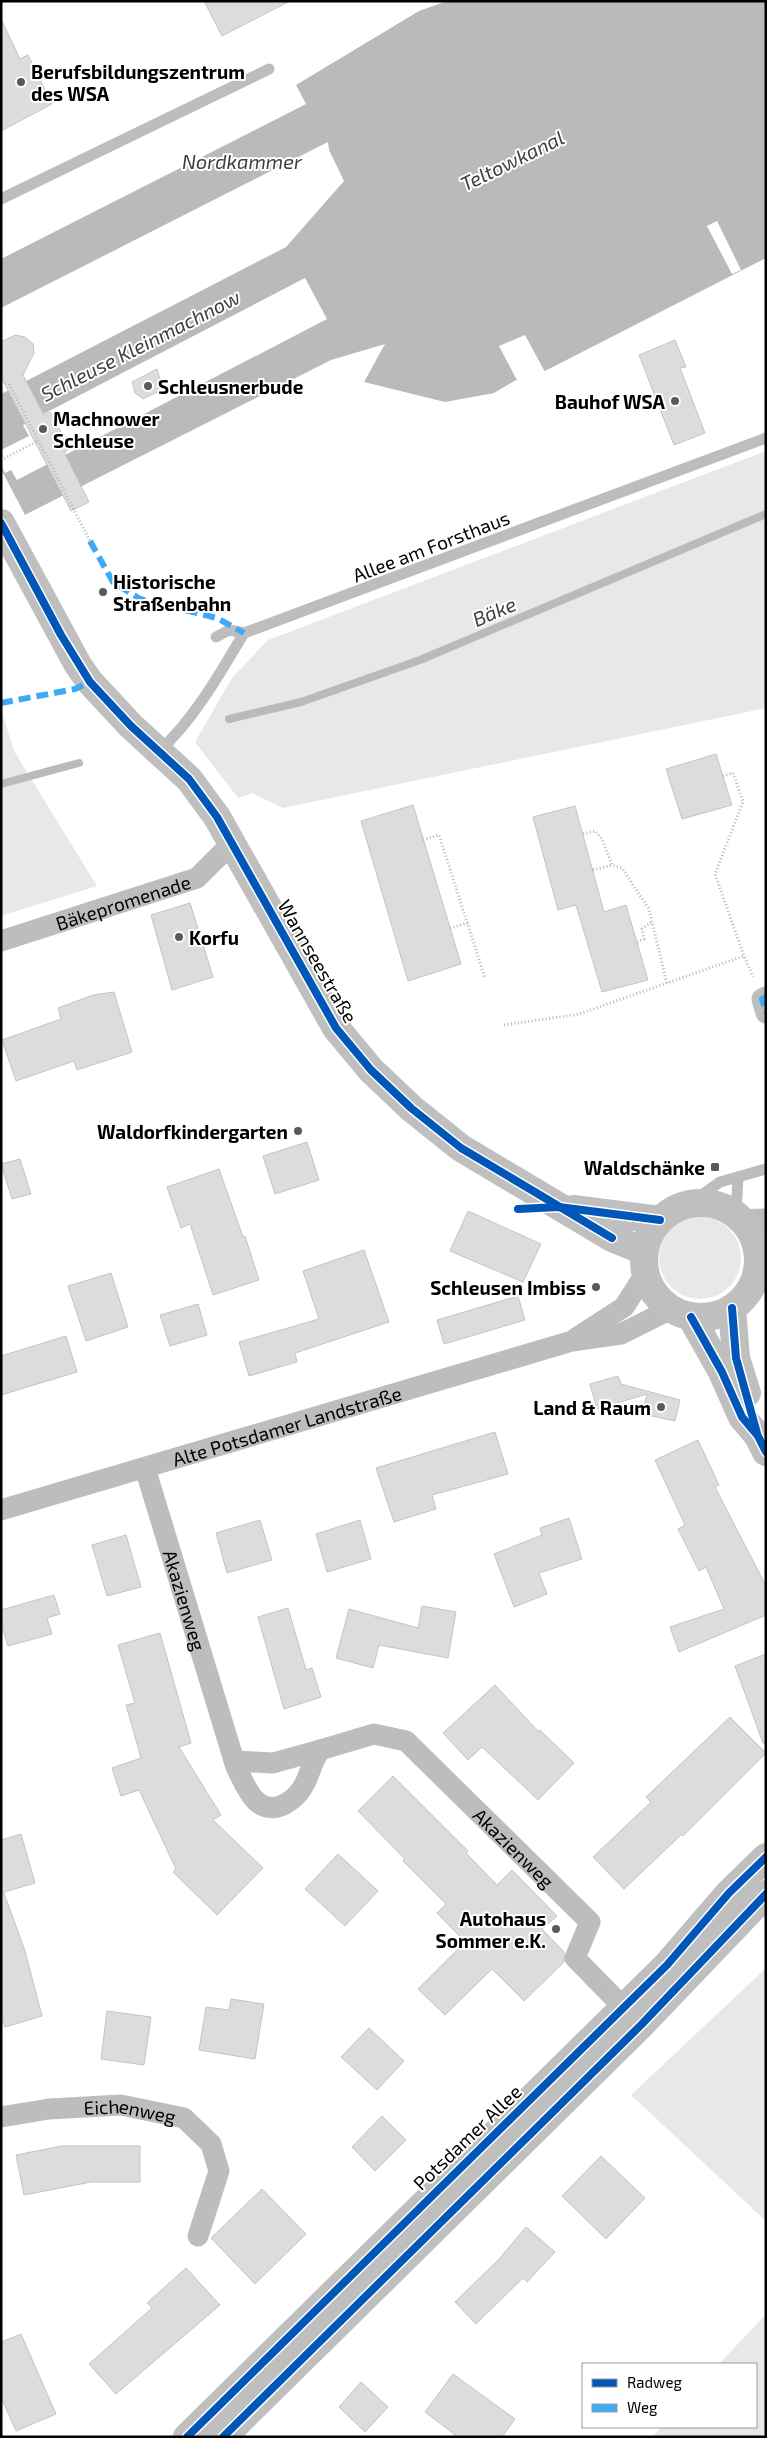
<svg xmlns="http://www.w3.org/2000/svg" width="767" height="2438" font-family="'Exo 2',sans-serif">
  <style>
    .green { fill: #e8e8e8 }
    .water { fill: #bababa }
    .pier { fill: #fff }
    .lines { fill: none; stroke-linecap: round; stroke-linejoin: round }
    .stream { stroke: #bababa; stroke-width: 8 }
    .building { fill: #dcdcdc; stroke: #c4c4c4 }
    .path { stroke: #b8b8b8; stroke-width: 3; stroke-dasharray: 1 2.5; stroke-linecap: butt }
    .lane { stroke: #bdbdbd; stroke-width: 11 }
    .street { stroke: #bdbdbd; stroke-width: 21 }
    .secondary { stroke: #bfbfbf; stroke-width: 28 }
    .quiet { stroke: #3fa9f5; stroke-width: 6; stroke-dasharray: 12 6; stroke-linecap: butt }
    .cycleway-casing { stroke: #fff; stroke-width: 11 }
    .cycleway { stroke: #0057b8; stroke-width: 8 }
    .poi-dot { fill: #595959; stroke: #fff; stroke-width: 2 }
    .labels { text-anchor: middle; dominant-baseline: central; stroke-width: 4; stroke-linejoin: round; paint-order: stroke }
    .poi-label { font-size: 19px; font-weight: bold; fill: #000; stroke: #fff; text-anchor: end }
    .street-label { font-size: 19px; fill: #000; stroke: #fff }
    .water-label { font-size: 20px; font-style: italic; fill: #3e3e3e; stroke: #fff }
  </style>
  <rect width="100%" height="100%" fill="#fff"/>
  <!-- green -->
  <g class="green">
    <path d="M 766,451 L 766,708 L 283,808 L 252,793 L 238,798 L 195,742 L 232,678 L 268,640 Z"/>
    <path d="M 1,709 L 14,751 L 97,886 L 1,916 Z"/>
    <circle cx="700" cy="1258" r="41"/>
    <path d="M 766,1968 L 766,2221 L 631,2095 Z"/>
    <path d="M 766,2314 L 766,2437 L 652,2437 L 662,2427 L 756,2427 L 756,2364 L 719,2364 Z"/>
  </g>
  <!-- water -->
  <path class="water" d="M 447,1 L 766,1 L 766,258 L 545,371 L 522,382 L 516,380 L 494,393 L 445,402 L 364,382 L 385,344 L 331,360 L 1,527 L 1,466 L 5,473 L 11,470 L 17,480 L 327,319 L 305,278 L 30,421 L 23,425 L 29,436 L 1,450 L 1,394 L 286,247 L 344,181 L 329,150 L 328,142 L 1,308 L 1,259 L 306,104 L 296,85 L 419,11 Z"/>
  <!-- pier -->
  <g class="pier">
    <path d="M 717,221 L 741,270 L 732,274 L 707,226 Z"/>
    <path d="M 525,335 L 546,374 L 522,384 L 519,384 L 499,346 Z"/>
    <path d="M 1,469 L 26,517 L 1,529 Z"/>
  </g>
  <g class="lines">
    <!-- stream -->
    <g class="stream">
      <path d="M 229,719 L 301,702 L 420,660 L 766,514"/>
      <path d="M 1,784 L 79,763"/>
    </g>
  </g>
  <!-- building -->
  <g class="building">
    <path d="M 204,1 L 290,1 L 222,36 Z"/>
    <path d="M 1,19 L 20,59 L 28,55 L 52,104 L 1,131 Z"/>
    <path d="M 15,335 L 25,337 L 33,344 L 34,353 L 23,375 L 44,415 L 50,412 L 70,449 L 64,452 L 89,502 L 71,511 L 1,377 L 1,342 Z"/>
    <path d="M 675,340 L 686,367 L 680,368 L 705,433 L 674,445 L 639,355 Z"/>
    <path d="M 157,369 L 163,389 L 143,399 L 135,393 L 132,382 Z"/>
    <path d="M 716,754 L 732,805 L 682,819 L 666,769 Z"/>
    <path d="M 413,805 L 461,964 L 408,981 L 361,821 Z"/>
    <path d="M 575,806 L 604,912 L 626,905 L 648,980 L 602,992 L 576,905 L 558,910 L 533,817 Z"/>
    <path d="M 190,903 L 213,977 L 172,990 L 151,915 Z"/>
    <path d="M 114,992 L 132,1052 L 77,1070 L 74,1061 L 16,1081 L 2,1040 L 61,1019 L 58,1008 L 93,995 Z"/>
    <path d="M 307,1142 L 319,1180 L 275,1194 L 263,1156 Z"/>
    <path d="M 20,1159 L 31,1194 L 12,1199 L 1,1164 Z"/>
    <path d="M 219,1169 L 243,1237 L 245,1236 L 259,1280 L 213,1295 L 190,1224 L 181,1228 L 167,1187 Z"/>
    <path d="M 468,1211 L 541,1244 L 523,1282 L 450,1251 Z"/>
    <path d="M 364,1250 L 389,1322 L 295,1353 L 297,1362 L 249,1376 L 239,1342 L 319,1319 L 303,1271 Z"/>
    <path d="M 111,1273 L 128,1327 L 86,1341 L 68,1286 Z"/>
    <path d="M 518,1296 L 525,1320 L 444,1344 L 437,1320 Z"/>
    <path d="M 198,1304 L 207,1335 L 170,1346 L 160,1315 Z"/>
    <path d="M 66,1336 L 77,1372 L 1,1395 L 1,1356 Z"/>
    <path d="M 618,1376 L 621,1384 L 680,1400 L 675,1421 L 642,1414 L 647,1394 L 597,1409 L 590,1384 Z"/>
    <path d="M 495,1432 L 508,1474 L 432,1495 L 436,1509 L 394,1522 L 376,1468 Z"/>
    <path d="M 698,1440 L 719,1485 L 715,1487 L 766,1586 L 766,1615 L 679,1652 L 670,1627 L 724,1609 L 706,1567 L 699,1571 L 678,1529 L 685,1525 L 655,1460 Z"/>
    <path d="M 569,1518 L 582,1559 L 539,1573 L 547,1594 L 514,1607 L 494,1554 L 542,1535 L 540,1528 Z"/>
    <path d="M 260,1520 L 272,1560 L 227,1573 L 216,1533 Z"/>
    <path d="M 360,1520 L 371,1559 L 327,1572 L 316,1534 Z"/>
    <path d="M 126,1535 L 141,1587 L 107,1596 L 92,1545 Z"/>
    <path d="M 54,1595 L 60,1614 L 47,1618 L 52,1634 L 8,1646 L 1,1623 L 1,1610 Z"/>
    <path d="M 422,1606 L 456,1612 L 448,1658 L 379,1645 L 373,1668 L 336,1658 L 349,1609 L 418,1628 Z"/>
    <path d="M 288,1608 L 306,1670 L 312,1668 L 321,1697 L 284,1709 L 258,1617 Z"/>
    <path d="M 160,1633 L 191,1743 L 179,1747 L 221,1815 L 213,1820 L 263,1868 L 217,1915 L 173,1872 L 176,1869 L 139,1790 L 121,1796 L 112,1768 L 141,1758 L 126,1705 L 135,1703 L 118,1645 Z"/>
    <path d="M 766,1654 L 766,1743 L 763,1743 L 735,1666 Z"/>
    <path d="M 495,1685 L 539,1732 L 540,1730 L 574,1763 L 538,1800 L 482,1747 L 468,1760 L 443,1733 Z"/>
    <path d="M 730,1717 L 766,1753 L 683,1836 L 682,1834 L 624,1889 L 593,1857 L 651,1802 L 646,1797 Z"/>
    <path d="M 393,1776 L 468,1851 L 466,1853 L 497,1885 L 512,1870 L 557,1916 L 542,1929 L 564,1952 L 564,1962 L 524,2001 L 492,1969 L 445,2015 L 418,1989 L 465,1942 L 437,1913 L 446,1904 L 403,1861 L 405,1859 L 358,1811 Z"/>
    <path d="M 21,1834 L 35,1883 L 1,1893 L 1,1840 Z"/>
    <path d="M 338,1854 L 378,1891 L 345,1926 L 305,1889 Z"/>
    <path d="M 1,1893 L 4,1893 L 25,1951 L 42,2016 L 5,2027 L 1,2015 Z"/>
    <path d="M 231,1999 L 264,2004 L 255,2059 L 199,2050 L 206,2007 L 229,2010 Z"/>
    <path d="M 107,2011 L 151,2017 L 144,2065 L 101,2059 Z"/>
    <path d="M 369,2028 L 404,2061 L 377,2090 L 341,2057 Z"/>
    <path d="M 382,2116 L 406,2140 L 375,2171 L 352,2147 Z"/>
    <path d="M 62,2146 L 140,2146 L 140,2182 L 91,2182 L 24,2195 L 16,2155 Z"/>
    <path d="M 601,2156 L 645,2198 L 606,2239 L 562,2196 Z"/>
    <path d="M 262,2189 L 306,2234 L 255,2284 L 211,2238 Z"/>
    <path d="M 526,2227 L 555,2252 L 527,2282 L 523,2278 L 476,2324 L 455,2302 L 500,2258 Z"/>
    <path d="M 186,2268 L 220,2305 L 116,2394 L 89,2364 L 152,2308 L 147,2303 Z"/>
    <path d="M 21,2334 L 56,2414 L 16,2431 L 1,2397 L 1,2342 Z"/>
    <path d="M 453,2374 L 515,2419 L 502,2437 L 458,2437 L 425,2412 Z"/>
    <path d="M 361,2382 L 388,2407 L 365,2432 L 339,2407 Z"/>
  </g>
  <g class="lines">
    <!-- path -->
    <g class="path">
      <path d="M 447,375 L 461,399"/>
      <path d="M 9,384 L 90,541"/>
      <path d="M 1,460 L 38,441"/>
      <path d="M 723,776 L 733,773 L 743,802 L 715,874 L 744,956"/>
      <path d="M 583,834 L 595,831 L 602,839 L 612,865 L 622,868 L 649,909 L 667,984"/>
      <path d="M 423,840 L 439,835 L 485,978"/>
      <path d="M 593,870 L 612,865"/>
      <path d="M 450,928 L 468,923"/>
      <path d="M 637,942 L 644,939 L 642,929 L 652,922"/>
      <path d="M 504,1025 L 579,1014 L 744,956 L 753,977"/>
    </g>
    <!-- lane -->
    <g class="lane">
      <path d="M 1,199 L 269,69"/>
      <path d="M 216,637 L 229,630 L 244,633"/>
      <path d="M 159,751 C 193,721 221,672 244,633 L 766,438"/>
      <path d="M 738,1177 L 736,1215 L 766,1214"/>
      <path d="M 689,1204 L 720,1182 L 766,1169"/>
      <path d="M 755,1241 L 766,1220"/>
    </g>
    <!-- street -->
    <g class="street">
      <path id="s1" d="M 1,941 L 197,878 L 221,854 L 235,847"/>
      <path d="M 766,997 L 762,999 L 766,1013"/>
      <path d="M 755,1241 L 766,1243"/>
      <path d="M 755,1280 L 766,1277"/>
      <path d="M 576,1338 L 624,1307 L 645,1274"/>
      <path id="s2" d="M 145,1468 L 236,1767 C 242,1779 247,1792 256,1801 C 274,1818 298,1799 306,1781 C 311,1770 313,1760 320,1750 L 374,1734 L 406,1741 L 590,1922 L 575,1958 L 635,2019"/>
      <path id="s3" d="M 1,1510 L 572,1341 L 621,1334 L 671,1309"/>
      <path d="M 234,1761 L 273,1763 L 320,1750"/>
      <path id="s4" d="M 1,2117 L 49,2109 L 121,2105 L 184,2118 L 211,2144 L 219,2171 L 198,2236"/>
    </g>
    <!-- secondary -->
    <g class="secondary">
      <path d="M 1,523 L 78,665 L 90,682 L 131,726 L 189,779 L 217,817 L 336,1028 L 371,1070 L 411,1108 L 461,1148 L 612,1238 L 644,1251"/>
      <circle cx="701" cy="1260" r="57"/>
      <path d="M 573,1209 L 660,1220"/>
      <path d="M 732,1308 L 736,1358 L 747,1393"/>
      <path d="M 691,1317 L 722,1372 L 742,1417 L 758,1436 L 766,1452"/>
      <path d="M 187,2437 L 667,1965 L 729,1893 L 766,1857"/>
      <path d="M 223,2437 L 641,2025 L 766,1894"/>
    </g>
    <!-- quiet -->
    <g class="quiet">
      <path d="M 90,541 L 113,582 L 140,599 L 217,618 L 244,633"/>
      <path d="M 1,703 L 75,689 L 90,682"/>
      <path d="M 766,997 L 762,999 L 766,1013"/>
    </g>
    <defs>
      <g id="cycleway">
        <path d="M 1,523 L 61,635 L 90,682 L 131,726 L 189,779 L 217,817 L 336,1028 L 371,1070 L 411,1108 L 461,1148 L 612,1238"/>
        <path d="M 518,1209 L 559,1207 L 660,1220"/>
        <path d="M 732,1308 L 736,1358 L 757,1433"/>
        <path d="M 691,1317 L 722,1372 L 742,1417 L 758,1436 L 766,1452"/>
        <path d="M 187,2437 L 667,1965 L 729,1893 L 766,1857"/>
        <path d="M 223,2437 L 641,2025 L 766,1894"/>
      </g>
    </defs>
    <!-- cycleway casing -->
    <use href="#cycleway" class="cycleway-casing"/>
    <!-- cycleway -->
    <use href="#cycleway" class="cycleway"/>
  </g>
  <!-- markers -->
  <g class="poi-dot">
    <circle cx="21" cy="82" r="5"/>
    <circle cx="148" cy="386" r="5"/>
    <circle cx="675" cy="401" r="5"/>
    <circle cx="43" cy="429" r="5"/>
    <circle cx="103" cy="592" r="5"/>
    <circle cx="179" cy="937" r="5"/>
    <circle cx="298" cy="1131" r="5"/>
    <rect x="710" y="1162" width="10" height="10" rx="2.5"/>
    <circle cx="596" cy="1287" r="5"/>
    <circle cx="661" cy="1407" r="5"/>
    <circle cx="556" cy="1929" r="5"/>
  </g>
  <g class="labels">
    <!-- poi labels -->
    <g class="poi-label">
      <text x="31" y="71" text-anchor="start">Berufsbildungszentrum<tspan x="31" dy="22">des WSA</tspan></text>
      <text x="158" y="386" text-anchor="start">Schleusnerbude</text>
      <text x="665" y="401">Bauhof WSA</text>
      <text x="53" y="418" text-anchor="start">Machnower<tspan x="53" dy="22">Schleuse</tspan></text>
      <text x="113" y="581" text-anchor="start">Historische<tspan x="113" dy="22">Straßenbahn</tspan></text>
      <text x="189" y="937" text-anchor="start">Korfu</text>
      <text x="288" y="1131">Waldorfkindergarten</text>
      <text x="705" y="1167">Waldschänke</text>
      <text x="586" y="1287">Schleusen Imbiss</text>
      <text x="651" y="1407">Land &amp; Raum</text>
      <text x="546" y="1918">Autohaus<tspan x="546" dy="22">Sommer e.K.</tspan></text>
    </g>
    <!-- street labels -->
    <g class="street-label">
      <text transform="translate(431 546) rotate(-21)">Allee am Forsthaus</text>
      <text stroke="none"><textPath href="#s1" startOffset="128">Bäkepromenade</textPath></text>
      <text transform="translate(318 961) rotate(60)">Wannseestraße</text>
      <text stroke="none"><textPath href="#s3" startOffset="298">Alte Potsdamer Landstraße</textPath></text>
      <text stroke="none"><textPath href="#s2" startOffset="138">Akazienweg</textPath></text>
      <text stroke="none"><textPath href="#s2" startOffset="690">Akazienweg</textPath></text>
      <text stroke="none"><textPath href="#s4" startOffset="130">Eichenweg</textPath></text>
      <text transform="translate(467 2137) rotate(-44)">Potsdamer Allee</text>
    </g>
    <!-- water labels -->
    <g class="water-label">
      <text transform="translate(512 160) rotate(-26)">Teltowkanal</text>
      <text x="242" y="161">Nordkammer</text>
      <text transform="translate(140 345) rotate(-27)">Schleuse Kleinmachnow</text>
      <text transform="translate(494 611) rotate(-23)">Bäke</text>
    </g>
  </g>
  <!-- border -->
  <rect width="767" height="2438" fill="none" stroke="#000000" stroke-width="5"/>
  <!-- legend -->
  <rect x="582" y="2363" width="175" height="65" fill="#ffffff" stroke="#999999"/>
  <rect x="592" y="2379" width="25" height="8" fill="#0057b8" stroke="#999999"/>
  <text x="627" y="2388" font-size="15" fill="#000000">Radweg</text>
  <rect x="592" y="2404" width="25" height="8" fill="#3fa9f5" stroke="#999999"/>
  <text x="627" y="2413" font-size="15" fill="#000000">Weg</text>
</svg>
